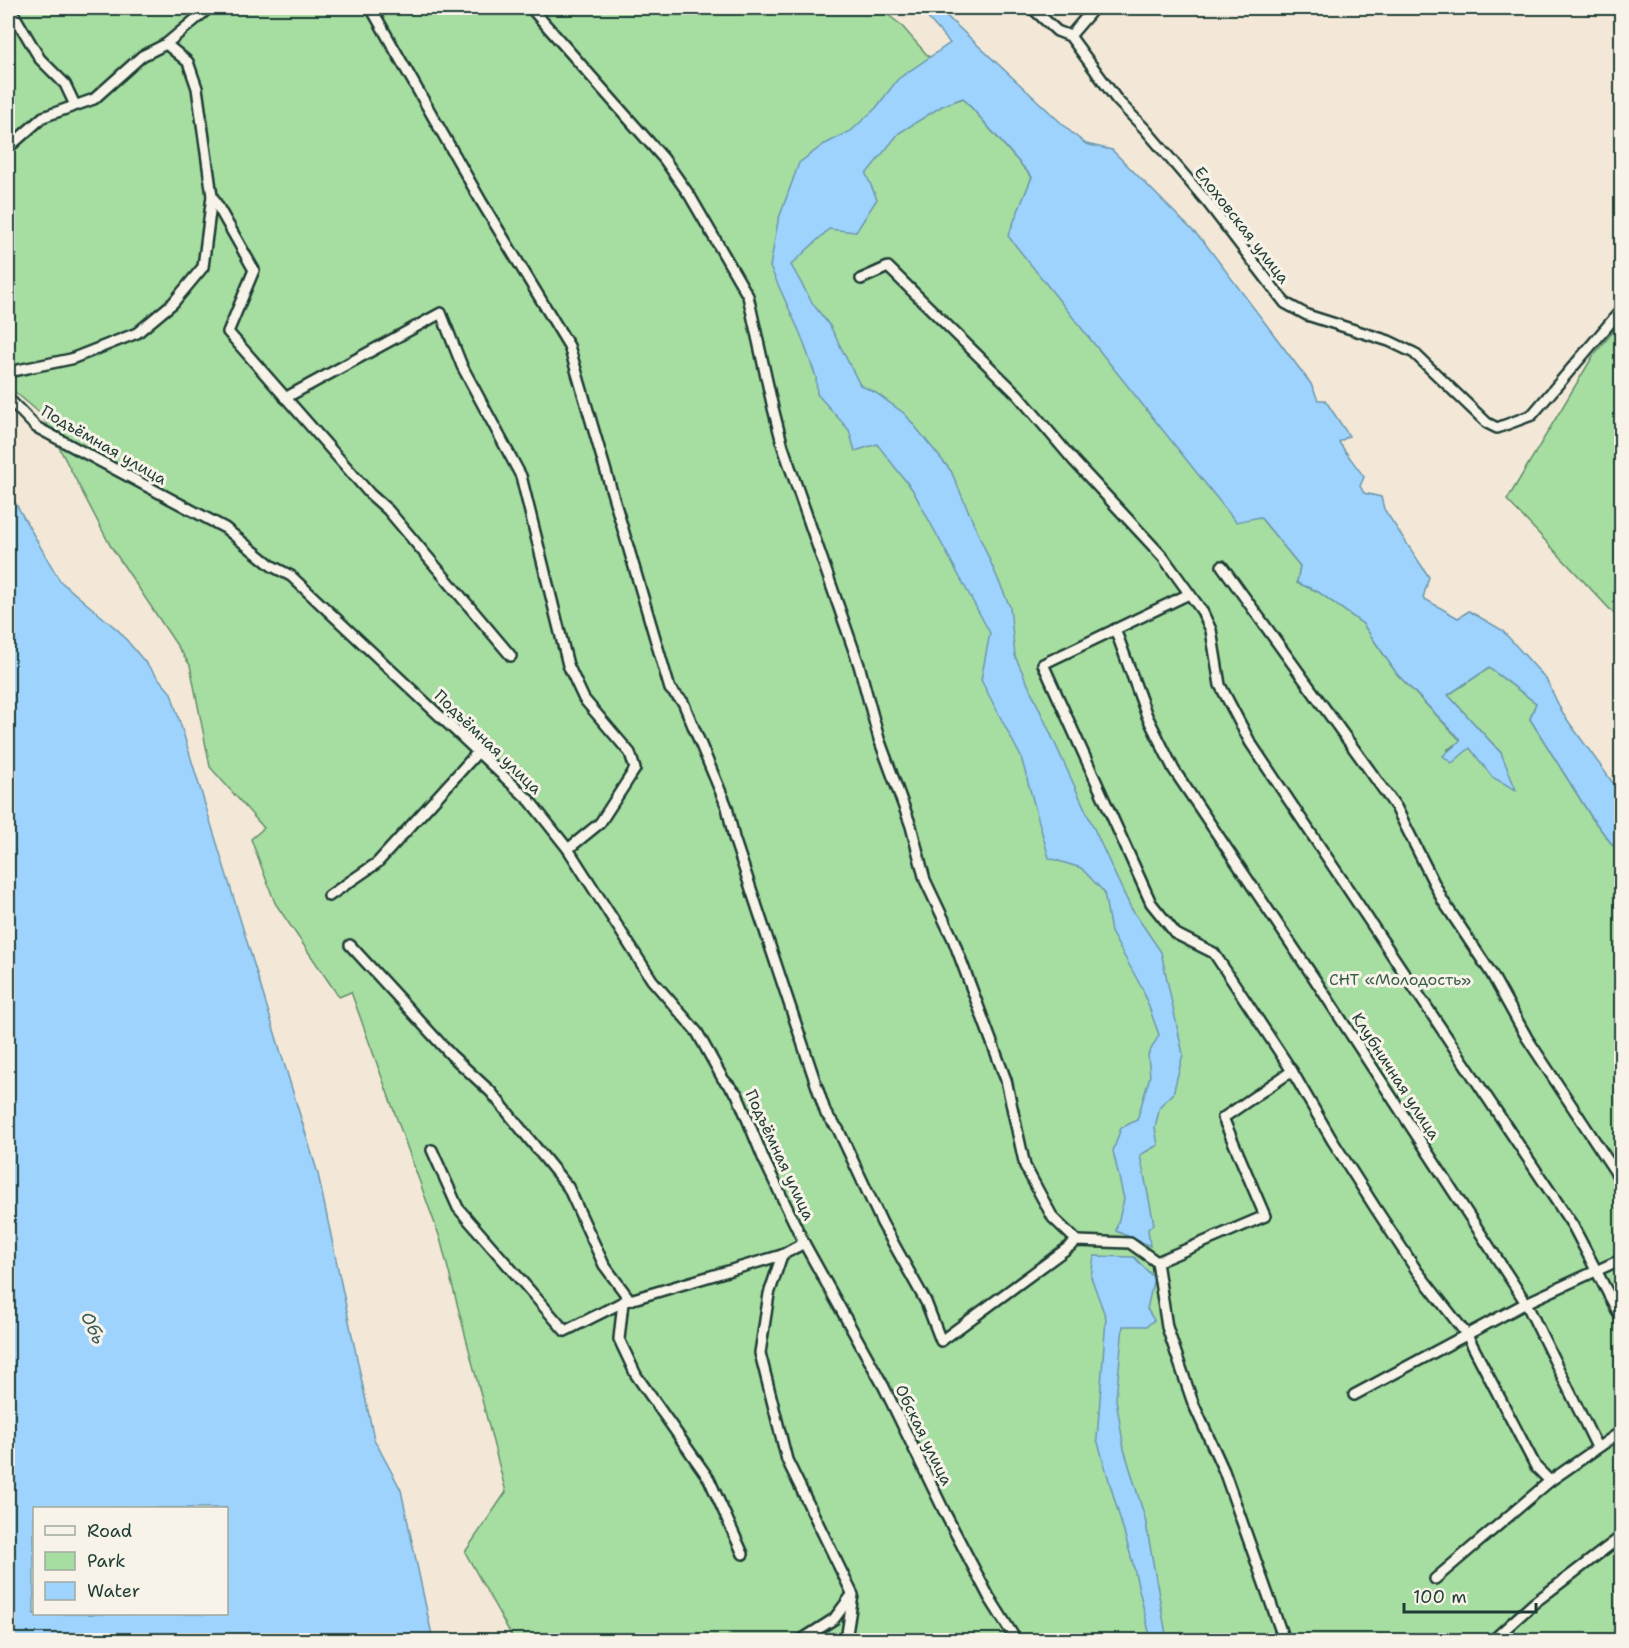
<svg xmlns="http://www.w3.org/2000/svg" width="1629" height="1648" font-family="'Shantell Sans',sans-serif">
  <style>
    .green { fill: #a6dda1; stroke: #628d6a; stroke-width: 1.5 }
    .water { fill: #9ed3fd; stroke: #6b97ad; stroke-width: 1.5; fill-rule: evenodd }
    .lines { fill: none; stroke-linecap: round; stroke-linejoin: round }
    .minor-casing { stroke: #1f3d34; stroke-width: 14 }
    .minor { stroke: #f7f3e8; stroke-width: 9 }
    .labels { text-anchor: middle; dominant-baseline: central; stroke-width: 6; stroke-linejoin: round; paint-order: stroke }
    .street-label { font-size: 16px; fill: #1f3d34; stroke: #f7f3e8 }
    .park-label { font-size: 16px; fill: #3a5d4a; stroke: #f7f3e8 }
    .water-label { font-size: 18px; font-style: italic; fill: #385b5c; stroke: #f7f3e8 }
  </style>
  <rect width="100%" height="100%" fill="#f3e8d7"/>
  <filter id="ink" filterUnits="userSpaceOnUse"><feTurbulence type="fractalNoise" baseFrequency=".0167" numOctaves="2"/><feDisplacementMap in="SourceGraphic" scale="12" xChannelSelector="R" yChannelSelector="G"/><feConvolveMatrix kernelMatrix="1 2 1 2 8 2 1 2 1" color-interpolation-filters="sRGB"/></filter>
  <g filter="url(#ink)">
    <!-- green -->
    <g class="green">
      <path d="M 8,8 L 879,8 L 900,24 L 937,66 L 955,101 L 963,98 L 1032,177 L 1015,220 L 1027,245 L 1260,517 L 1300,566 L 1297,583 L 1317,591 L 1363,624 L 1397,674 L 1461,741 L 1447,750 L 1470,748 L 1501,753 L 1448,695 L 1489,668 L 1536,703 L 1530,719 L 1592,818 L 1621,856 L 1621,1640 L 514,1640 L 465,1552 L 506,1492 L 440,1238 L 351,992 L 339,997 L 275,903 L 251,839 L 264,828 L 210,767 L 190,665 L 110,545 L 42,415 L 8,386 Z"/>
      <path d="M 1621,322 L 1621,621 L 1507,500 L 1593,356 Z"/>
    </g>
    <!-- water -->
    <g class="water">
      <path d="M 919,8 L 938,8 L 1072,133 L 1086,144 L 1112,150 L 1204,242 L 1311,384 L 1318,400 L 1325,400 L 1349,436 L 1339,442 C 1347,455 1356,465 1364,477 L 1360,486 L 1364,493 L 1381,497 L 1384,509 L 1429,577 L 1423,598 L 1458,618 L 1469,611 L 1502,630 L 1546,679 L 1563,714 L 1621,794 L 1621,856 L 1592,818 L 1530,719 L 1536,703 L 1489,668 L 1448,695 L 1501,753 L 1516,790 L 1492,777 L 1470,748 L 1452,763 L 1443,756 L 1461,740 L 1397,674 L 1363,624 L 1317,591 L 1297,583 L 1300,566 L 1260,517 L 1236,522 L 1008,236 L 1032,177 L 963,98 L 942,106 L 899,133 L 866,174 L 877,199 L 856,232 L 829,229 L 791,265 L 813,304 L 830,326 L 860,385 L 876,393 L 905,414 L 951,471 L 1010,607 L 1015,656 L 1118,881 L 1131,908 L 1161,952 L 1183,1054 L 1173,1094 L 1160,1106 L 1155,1128 L 1158,1145 L 1140,1155 L 1154,1224 L 1148,1229 L 1150,1246 L 1116,1231 L 1124,1199 L 1113,1151 L 1121,1128 L 1137,1120 L 1150,1076 L 1148,1055 L 1159,1035 L 1143,990 L 1111,932 L 1104,892 L 1081,868 L 1049,858 L 1021,757 L 981,680 L 990,633 L 912,489 L 877,444 L 855,451 L 849,430 L 817,394 L 816,377 L 800,333 L 770,267 L 778,221 L 799,163 L 823,145 L 851,131 L 876,108 L 898,79 L 950,43 Z"/>
      <path d="M 8,490 L 60,581 L 119,631 L 171,693 L 318,1174 L 374,1439 L 401,1490 L 433,1640 L 8,1640 ZM 226,1508 L 226,1614 L 34,1614 L 34,1508 Z"/>
      <path d="M 1094,1256 L 1134,1257 L 1154,1278 L 1147,1309 L 1154,1320 L 1147,1326 L 1123,1326 L 1116,1399 L 1124,1449 L 1145,1518 L 1167,1640 L 1151,1640 L 1132,1560 L 1097,1439 L 1106,1318 L 1091,1277 Z"/>
    </g>
    <g class="lines">
      <defs>
        <g id="minor">
          <path d="M 10,8 L 40,59 L 65,84 L 75,105"/>
          <path d="M 371,8 L 481,201 L 569,346 L 670,689 L 683,702 L 727,807 L 734,838 L 826,1114 L 838,1129 L 882,1223 L 926,1302 L 941,1341 L 1077,1241 L 1130,1243 L 1157,1262 L 1167,1327 L 1193,1403 L 1224,1471 L 1284,1640"/>
          <path d="M 531,8 L 664,159 L 690,196 L 748,296 L 773,408 L 783,447 L 859,665 L 879,739 L 911,826 L 925,880 L 953,939 L 1006,1080 L 1025,1166 L 1053,1218 L 1077,1241"/>
          <path d="M 1032,8 L 1057,31 L 1070,36 L 1117,100 L 1145,129 L 1208,203 L 1285,303 L 1307,315 L 1389,341 L 1414,353 L 1487,423 L 1497,428 L 1532,415 L 1622,309"/>
          <path d="M 1070,36 L 1094,8"/>
          <path d="M 166,44 L 188,62 L 197,88 L 212,196 L 254,270 L 228,332 L 370,494 L 388,510 L 511,656"/>
          <path d="M 8,148 L 43,117 L 94,99 L 142,56 L 166,44 L 209,8"/>
          <path d="M 861,279 L 888,267 L 1018,395 L 1074,461 L 1163,557 L 1202,611 L 1211,630 L 1220,685 L 1250,742 L 1573,1226 L 1622,1320"/>
          <path d="M 8,372 L 71,359 L 137,333 L 173,303 L 203,267 L 212,196"/>
          <path d="M 8,398 L 36,427 L 225,528 L 272,566 L 291,576 L 530,801 L 568,849 L 652,980 L 697,1032 L 723,1079 L 737,1094 L 764,1160 L 804,1243 L 884,1387 L 946,1515 L 989,1597 L 1016,1640"/>
          <path d="M 285,398 L 441,313 L 462,366 L 521,476 L 568,665 L 584,699 L 630,753 L 635,769 L 600,823 L 568,849"/>
          <path d="M 1222,566 L 1396,807 L 1443,901 L 1491,973 L 1527,1038 L 1622,1182"/>
          <path d="M 1189,594 L 1043,664 L 1151,903 L 1176,934 L 1214,953 L 1292,1071 L 1332,1140 L 1376,1209 L 1417,1271 L 1467,1335 L 1536,1467 L 1550,1481"/>
          <path d="M 1115,629 L 1147,716 L 1174,770 L 1314,978 L 1526,1303 L 1597,1447"/>
          <path d="M 329,896 L 377,863 L 478,752"/>
          <path d="M 350,945 L 451,1055 L 491,1092 L 568,1187 L 604,1265 L 630,1300"/>
          <path d="M 432,1150 L 458,1208 L 565,1331 L 623,1302 L 782,1255 L 804,1243"/>
          <path d="M 782,1255 L 769,1294 L 760,1353 L 787,1460 L 853,1595 L 846,1640"/>
          <path d="M 1157,1262 L 1265,1216 L 1223,1118 L 1292,1071"/>
          <path d="M 623,1302 L 619,1339 L 636,1375 L 709,1479 L 743,1554"/>
          <path d="M 1354,1395 L 1526,1303 L 1622,1259"/>
          <path d="M 1435,1579 L 1550,1481 L 1622,1431"/>
          <path d="M 801,1640 L 834,1619 L 852,1595"/>
          <path d="M 1493,1640 L 1534,1603 L 1622,1536"/>
        </g>
      </defs>
      <!-- minor casing -->
      <use href="#minor" class="minor-casing"/>
      <!-- minor -->
      <use href="#minor" class="minor"/>
    </g>
  </g>
  <g class="labels">
    <!-- street labels -->
    <g class="street-label">
      <text transform="translate(1242 225) rotate(52)">Елоховская улица</text>
      <text transform="translate(104 445) rotate(30)">Подъёмная улица</text>
      <text transform="translate(488 742) rotate(44)">Подъёмная улица</text>
      <text transform="translate(1396 1076) rotate(57)">Клубничная улица</text>
      <text transform="translate(780 1155) rotate(65)">Подъёмная улица</text>
      <text transform="translate(924 1435) rotate(64)">Обская улица</text>
    </g>
    <!-- park labels -->
    <g class="park-label">
      <text x="1400" y="979">СНТ «Молодость»</text>
    </g>
    <!-- water labels -->
    <g class="water-label">
      <text transform="translate(93 1328) rotate(65)">Обь</text>
    </g>
  </g>
  <!-- margin -->
  <rect width="1629" height="1648" fill="none" stroke="#f7f3e8" stroke-width="30"/>
  <rect x="15" y="15" width="1599" height="1618" fill="none" stroke="#1f3d34" stroke-width="2" filter="url(#ink)"/>
  <!-- legend -->
  <rect x="33" y="1507" width="195" height="108" fill="#f7f3e8" stroke="#a1aaa0" stroke-width="1.5"/>
  <rect x="45" y="1526" width="30" height="9" fill="#f7f3e8" stroke="#a1aaa0" stroke-width="1.5"/>
  <text x="87" y="1537" font-size="18" fill="#1f3d34">Road</text>
  <rect x="45" y="1552" width="30" height="18" fill="#a6dda1" stroke="#a1aaa0" stroke-width="1.5"/>
  <text x="87" y="1567" font-size="18" fill="#1f3d34">Park</text>
  <rect x="45" y="1582" width="30" height="18" fill="#9ed3fd" stroke="#a1aaa0" stroke-width="1.5"/>
  <text x="87" y="1597" font-size="18" fill="#1f3d34">Water</text>
  <!-- scale -->
  <path d="M1404 1603v9h132v-9" fill="none" stroke="#1f3d34" stroke-width="3"/>
  <text x="1413" y="1603" font-size="18" fill="#1f3d34" stroke="#f7f3e8" stroke-width="4.5" paint-order="stroke">100 m</text>
</svg>
